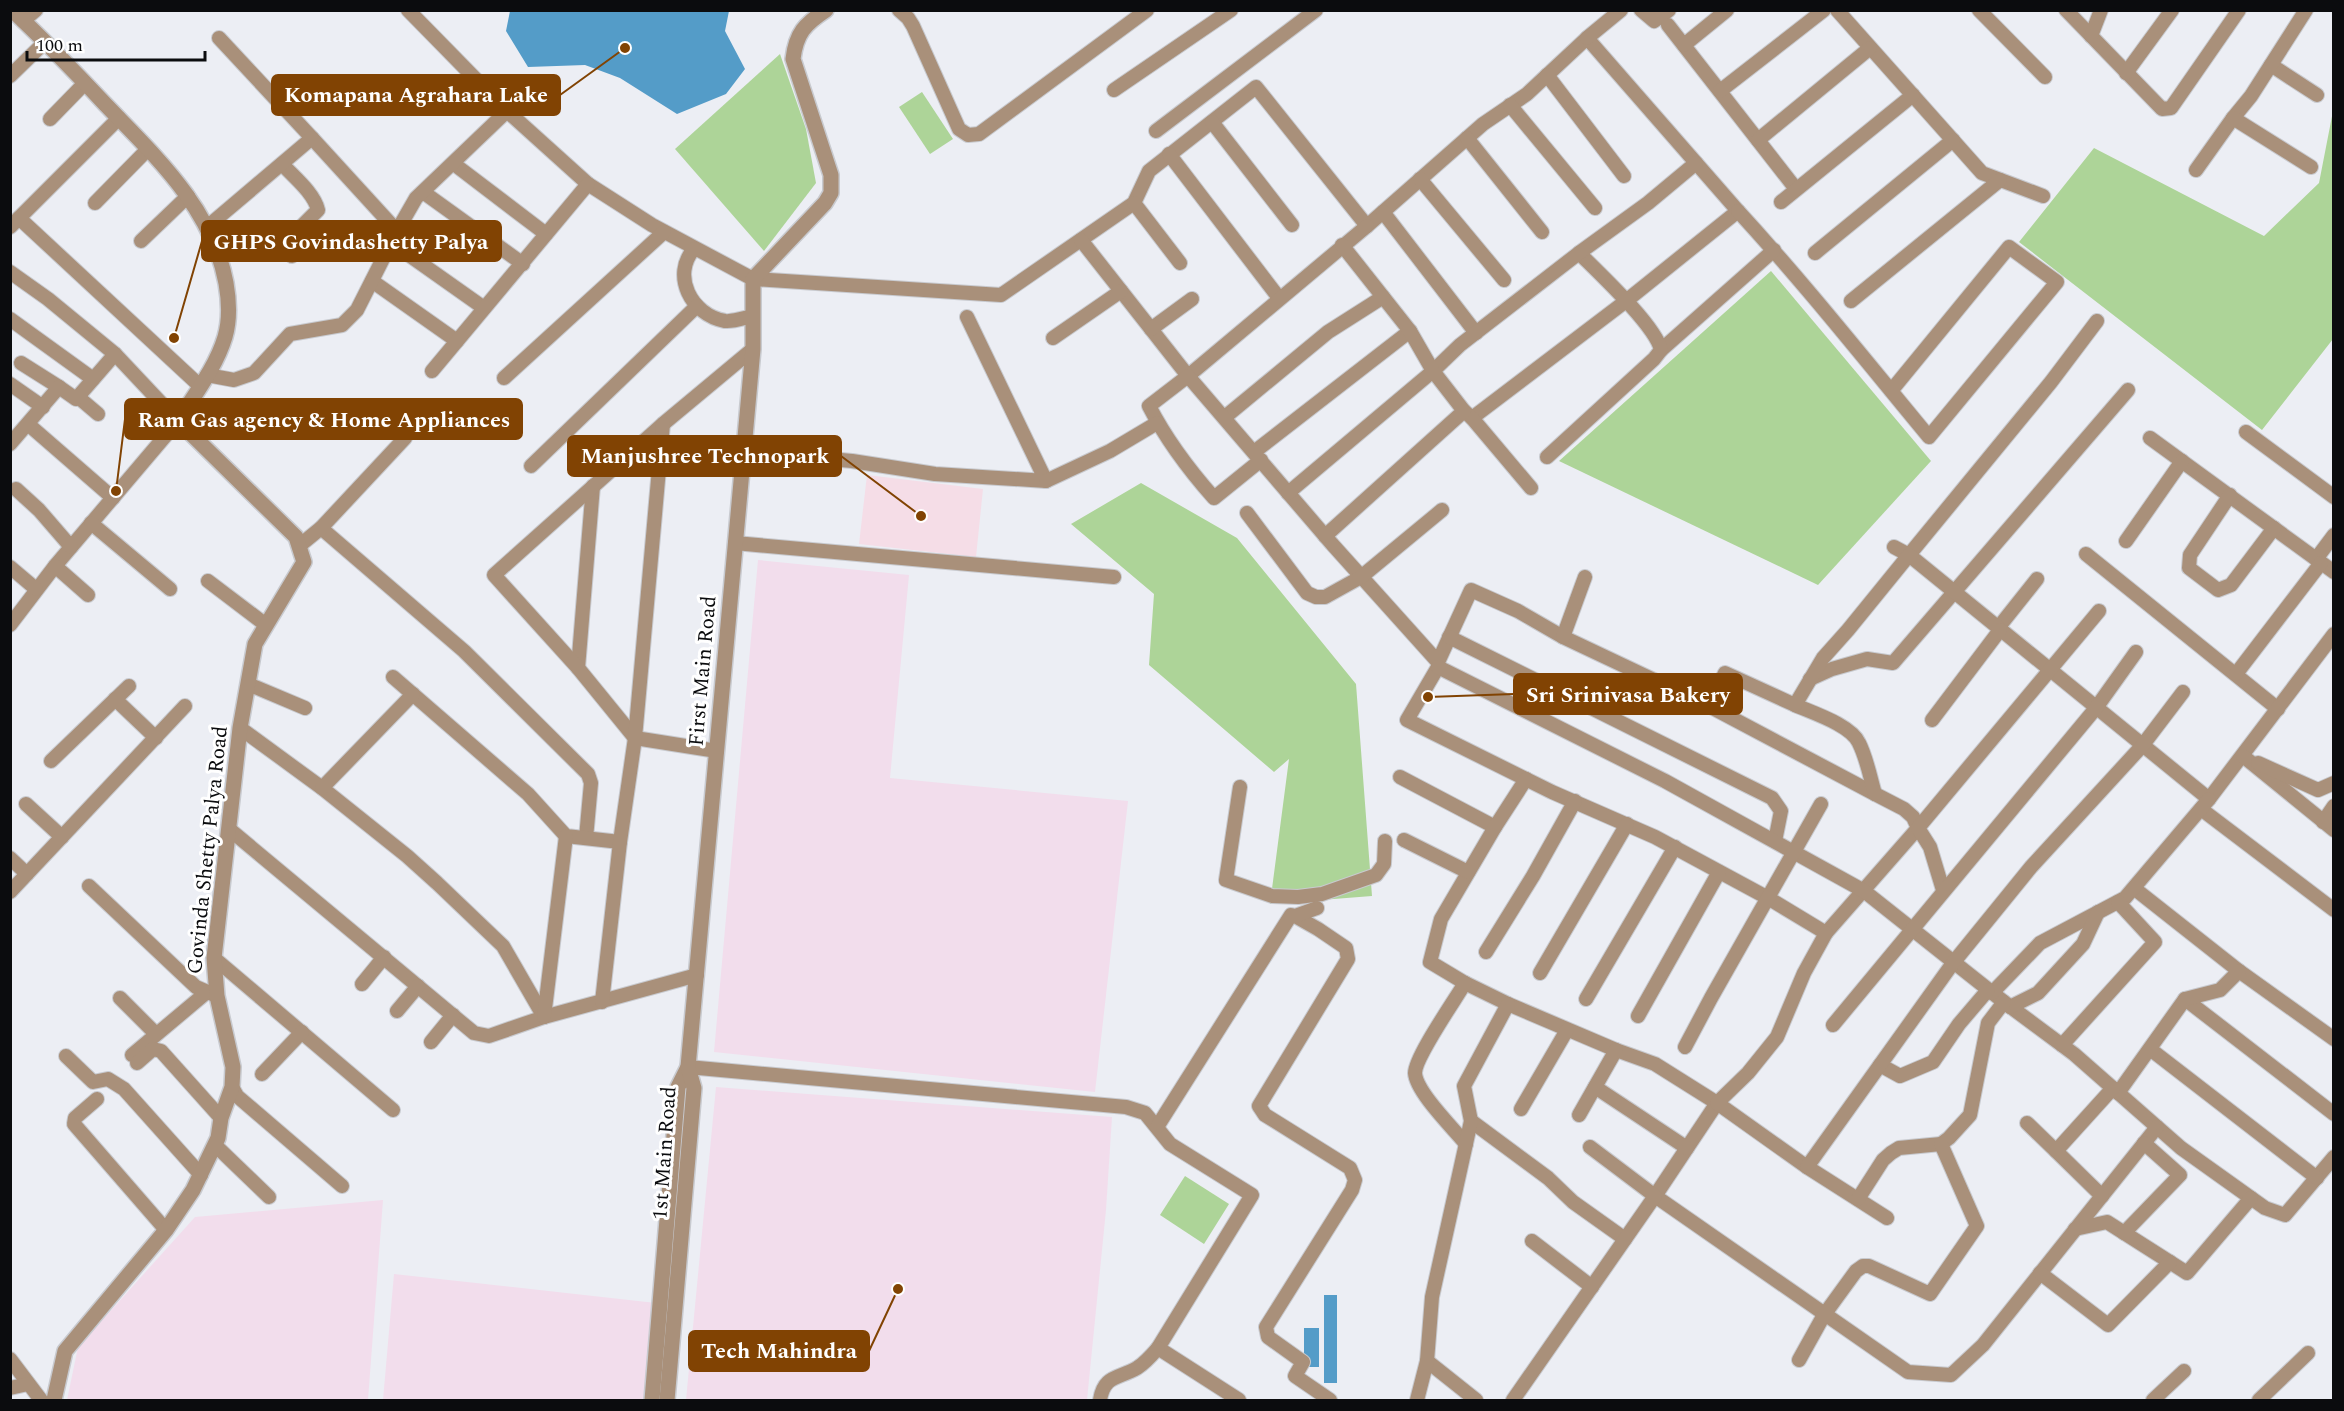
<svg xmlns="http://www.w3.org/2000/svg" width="2344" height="1411" font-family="Spectral,serif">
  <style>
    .commercial { fill: #f2ddec }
    .industrial { fill: #f5dde7 }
    .green { fill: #add498 }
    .water { fill: #549cc8 }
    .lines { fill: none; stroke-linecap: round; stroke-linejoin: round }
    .minor-casing { stroke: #c8cacf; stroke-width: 16 }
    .tertiary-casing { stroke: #c8cacf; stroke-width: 18 }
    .minor { stroke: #a9907a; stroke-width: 14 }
    .tertiary { stroke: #a9907a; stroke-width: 15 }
    .labels { text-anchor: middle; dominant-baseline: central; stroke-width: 6; stroke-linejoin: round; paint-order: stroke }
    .street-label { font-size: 21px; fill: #0b0c0e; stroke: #fff }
    .leader { fill: none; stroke: #814303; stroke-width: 2 }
    .callout-dot { fill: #814303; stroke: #fff; stroke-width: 2 }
    .callout { fill: #814303; stroke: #814303; stroke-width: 2 }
    .callout-label { font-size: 22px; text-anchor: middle; font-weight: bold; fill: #fff }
  </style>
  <rect width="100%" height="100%" fill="#eceef4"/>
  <!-- commercial -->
  <g class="commercial">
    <path d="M 758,560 L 909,575 L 890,778 L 1128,801 L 1095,1092 L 714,1052 Z"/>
    <path d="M 716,1087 L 1112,1117 L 1106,1210 L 1087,1400 L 686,1400 Z"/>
    <path d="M 383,1200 L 368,1400 L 67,1400 L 78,1347 L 195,1217 Z"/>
    <path d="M 394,1274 L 656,1303 L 648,1400 L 383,1400 Z"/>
  </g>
  <!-- industrial -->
  <path class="industrial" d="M 867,475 L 983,489 L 976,557 L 859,544 Z"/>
  <!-- green -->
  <g class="green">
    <path d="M 780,54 L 806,129 L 816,183 L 764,251 L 675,149 Z"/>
    <path d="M 922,92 L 953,139 L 930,154 L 899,107 Z"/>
    <path d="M 2333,111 L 2333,339 L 2262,430 L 2019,242 L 2094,148 L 2264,236 L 2319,183 Z"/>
    <path d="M 1771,271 L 1931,461 L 1818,585 L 1559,461 Z"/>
    <path d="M 1141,483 L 1237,538 L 1356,684 L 1372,896 L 1270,904 L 1289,759 L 1274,772 L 1149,665 L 1154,594 L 1071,524 Z"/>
    <path d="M 1185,1176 L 1229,1204 L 1204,1244 L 1160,1215 Z"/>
  </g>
  <!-- water -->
  <g class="water">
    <path d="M 510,11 L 729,11 L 725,31 L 745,69 L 726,94 L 677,114 L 620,78 L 585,65 L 528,67 L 506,31 Z"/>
    <rect x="1324" y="1295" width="13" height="88"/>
    <rect x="1304" y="1328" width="15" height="39"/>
  </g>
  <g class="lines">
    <defs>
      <g id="minor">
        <path d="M 408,10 L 507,111 L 588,184 L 652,225 L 753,279 L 1001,295 L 1134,203 L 1149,171 L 1256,87 L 1367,226 L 1483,124 L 1527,94 L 1587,38 L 1738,211 L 1626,301 L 1472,418 L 1464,411"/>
        <path d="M 899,10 L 908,18 L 913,26 L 959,129 L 968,135 L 979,134 L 1147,10"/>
        <path d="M 1641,10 L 1654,21 L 1669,10"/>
        <path d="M 1837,10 L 1982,173 L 2043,196"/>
        <path d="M 1979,10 L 2045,77"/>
        <path d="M 2066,10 L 2162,109 L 2171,108 L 2239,10"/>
        <path d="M 23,21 L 36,10"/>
        <path d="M 1668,25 L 1796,189"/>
        <path d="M 2091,36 L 2101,10"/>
        <path d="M 219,38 L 312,138"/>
        <path d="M 1587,38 L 1621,10"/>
        <path d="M 1684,45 L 1727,10"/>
        <path d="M 2271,65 L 2317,95"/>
        <path d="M 2126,73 L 2172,10"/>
        <path d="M 1547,75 L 1624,176"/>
        <path d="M 10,76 L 45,42"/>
        <path d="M 1114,90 L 1231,10"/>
        <path d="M 1720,91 L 1824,10"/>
        <path d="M 1510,105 L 1595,208"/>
        <path d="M 2233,118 L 2251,96 L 2306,10"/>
        <path d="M 50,119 L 85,83"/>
        <path d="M 1212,122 L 1292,225"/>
        <path d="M 1156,131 L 1316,10"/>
        <path d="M 1467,138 L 1542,232"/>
        <path d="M 1758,140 L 1870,48"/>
        <path d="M 1169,154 L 1279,298"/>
        <path d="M 282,164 C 294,177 314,193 318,210 L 284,244 L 286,251 L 292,256"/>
        <path d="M 454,164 L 546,234"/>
        <path d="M 2196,170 L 2233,118 L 2311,167"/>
        <path d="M 1420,179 L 1504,280"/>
        <path d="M 423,192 L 523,264"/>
        <path d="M 1781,202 L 1913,95"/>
        <path d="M 95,203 L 148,149"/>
        <path d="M 1134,203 L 1180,263"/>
        <path d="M 1738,211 C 1805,284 1866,361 1929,437 L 2057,282 L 2009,247 L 1891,391"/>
        <path d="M 1383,212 L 1476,333"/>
        <path d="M 19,218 L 200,386"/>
        <path d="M 10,227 L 119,118"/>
        <path d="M 207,227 L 312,138 L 397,231"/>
        <path d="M 1081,240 L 1188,376 L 1367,226"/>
        <path d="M 141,241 L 188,196"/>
        <path d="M 392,243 L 484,308"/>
        <path d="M 694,249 C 671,275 691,315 725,321 C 733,322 744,318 753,316"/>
        <path d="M 1815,253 L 1953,140"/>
        <path d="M 10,272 L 48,299 L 115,354 L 178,421 L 55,566 L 10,625"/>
        <path d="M 372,281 L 457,341"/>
        <path d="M 1851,301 L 2000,180"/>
        <path d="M 10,319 L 93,379"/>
        <path d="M 1151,329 L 1192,299"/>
        <path d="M 1053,338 L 1121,291"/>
        <path d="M 1661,350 L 1774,250"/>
        <path d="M 21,363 L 59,387"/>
        <path d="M 432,371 L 588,184"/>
        <path d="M 207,375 L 234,380 L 254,373 L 290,334 L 342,325 L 357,310 L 397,231 L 416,198 L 507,111"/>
        <path d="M 504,378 L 664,232"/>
        <path d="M 10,384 L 43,407"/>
        <path d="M 78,397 L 98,414"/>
        <path d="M 1225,417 L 1328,332 L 1383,297"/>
        <path d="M 1472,418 L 1531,488"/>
        <path d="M 29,425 L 113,498"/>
        <path d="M 2246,432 L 2334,497"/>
        <path d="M 2150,438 L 2334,572"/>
        <path d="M 10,444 L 59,387 L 76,399 L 115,354"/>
        <path d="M 743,451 L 852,461 L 935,474 L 1046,481 L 967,317"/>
        <path d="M 1254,452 L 1410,331"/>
        <path d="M 1547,457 L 1654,359 L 1661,350 C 1656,326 1598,272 1579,253"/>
        <path d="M 1261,460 L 1214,498 C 1190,471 1166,439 1149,406 L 1188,376 L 1332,544 L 1438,662 L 1471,590 L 1518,611 L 1563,637 L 1709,706 L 1875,794 L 1904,809 L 1913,817 L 1918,828 L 1826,933 L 1768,898 L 1655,837 L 1552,792 L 1407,720 L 1438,667 L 1438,662"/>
        <path d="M 531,466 L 697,306"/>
        <path d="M 1046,481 L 1110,451 L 1157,423"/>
        <path d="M 16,489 L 39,510 L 71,547"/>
        <path d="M 1288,493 L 1433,371 L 1460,345 L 1579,253 L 1648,203 L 1696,163"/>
        <path d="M 2230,495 L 2190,555 L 2189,568 L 2218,590 L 2231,585 L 2274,528"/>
        <path d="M 1247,513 L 1307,593 L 1316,597 L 1325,597 L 1361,577 L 1442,510"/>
        <path d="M 91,523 L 170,589"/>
        <path d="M 321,528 L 464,651 L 588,774 L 591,783 L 586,838"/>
        <path d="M 1325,536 L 1464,411 L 1433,371 L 1410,331 L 1342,245"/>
        <path d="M 2126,541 L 2182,461"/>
        <path d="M 735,543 L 1114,577"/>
        <path d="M 299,546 L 321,528 L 405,438"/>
        <path d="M 1894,547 L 1909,555 L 2051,382 L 2097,321"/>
        <path d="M 2086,554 L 2278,709"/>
        <path d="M 2316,559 L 2334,535"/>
        <path d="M 55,566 L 88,595"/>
        <path d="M 10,567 L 36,589"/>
        <path d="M 208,581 L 266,625"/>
        <path d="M 1998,628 L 2037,579"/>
        <path d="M 1449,637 L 1772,798 L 1781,811 L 1775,841"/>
        <path d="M 1563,637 L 1585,577"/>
        <path d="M 1438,667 L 1665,781 L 1864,891 L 2004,1002 L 2074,1054 L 2181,1148 L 2265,1208 L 2285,1215 L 2334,1157"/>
        <path d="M 578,668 L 593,486"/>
        <path d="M 2236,674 L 2321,563"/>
        <path d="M 393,677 L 528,794 L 566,836 L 620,842"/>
        <path d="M 1810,679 L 1832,669 L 1867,659 L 1893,663 L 2128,390"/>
        <path d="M 248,684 L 305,708"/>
        <path d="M 115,699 L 156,738"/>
        <path d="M 1795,705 C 1813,713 1851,725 1859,743 C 1867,759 1870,777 1875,794"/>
        <path d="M 1709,706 L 1725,673 L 1795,705 L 1823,658 L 1848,630 L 1909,555 L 2209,799 L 2334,634"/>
        <path d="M 1932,720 L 2000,630"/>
        <path d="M 240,728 L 322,788 L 407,856 L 437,883 L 503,946 L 544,1017"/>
        <path d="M 717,751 L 635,738 L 578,668 L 494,575 L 663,424 L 753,349"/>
        <path d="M 2243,756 L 2334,830"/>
        <path d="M 51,761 L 129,686"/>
        <path d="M 2258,763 L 2318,790 L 2334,783"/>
        <path d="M 1400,777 L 1495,827"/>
        <path d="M 1526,779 L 1495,827 L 1441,919 L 1430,962 L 1465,983 L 1508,1004 L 1616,1050 L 1655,1064 L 1717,1103 L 1655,1196 L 1908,1372 L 1951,1375 L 1983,1345 L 2157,1127"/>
        <path d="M 1240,787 L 1226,880 L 1272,896 L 1298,897 L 1322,894 L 1376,875 L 1384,864 L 1385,841"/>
        <path d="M 322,788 L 413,694"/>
        <path d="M 26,804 L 62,837"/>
        <path d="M 2201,809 L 2334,910"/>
        <path d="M 2323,822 L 2334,806"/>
        <path d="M 229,829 L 474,1033 L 489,1036 L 544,1017 L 697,975"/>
        <path d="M 1404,840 L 1468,872"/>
        <path d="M 10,858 L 27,874"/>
        <path d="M 89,886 L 196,987 L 217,996"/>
        <path d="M 2135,889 L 2239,971 L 2334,1039"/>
        <path d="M 1943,890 L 1930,847 L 1918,828 L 2099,611"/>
        <path d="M 10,892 L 185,706"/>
        <path d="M 1295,916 L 1318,929 L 1346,948 L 1348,959 L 1259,1106 L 1265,1115 L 1350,1168 L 1355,1180 L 1352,1190 L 1266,1327 L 1268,1337 L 1303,1362 L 1295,1376 L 1330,1400"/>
        <path d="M 1826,933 L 1804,973 L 1777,1037 L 1748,1073 L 1717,1103 L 1807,1167 L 1887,1218"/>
        <path d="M 1486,952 L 1533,876 L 1575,801"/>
        <path d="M 214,958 L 393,1110"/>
        <path d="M 1540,973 L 1627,824"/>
        <path d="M 1465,983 C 1455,1000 1415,1057 1415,1073 C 1416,1092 1454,1129 1466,1144"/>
        <path d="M 362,984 L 384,957"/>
        <path d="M 1992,993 L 2040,943 L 2125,898 L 2209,799"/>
        <path d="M 120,998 L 155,1033"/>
        <path d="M 1586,999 L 1675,847"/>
        <path d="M 2185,999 L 2334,1114"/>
        <path d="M 602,1002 L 620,842 L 635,738 L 663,424"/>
        <path d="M 2010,1007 L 2038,993 L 2083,944 L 2098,912"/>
        <path d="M 397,1011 L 418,986"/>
        <path d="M 1638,1016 L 1719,872"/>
        <path d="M 544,1017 L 566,836"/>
        <path d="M 1833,1025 L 2096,708 L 2136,652"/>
        <path d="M 431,1042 L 453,1015"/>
        <path d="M 2062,1045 L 2155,942 L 2118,902"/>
        <path d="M 1685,1047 L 1711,998 L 1821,804"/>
        <path d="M 2150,1049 L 2317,1178"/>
        <path d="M 132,1055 L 207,992"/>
        <path d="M 66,1056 L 93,1082 L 108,1079 L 124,1089 L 201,1175"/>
        <path d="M 137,1063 L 153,1049 L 161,1051 L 221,1118"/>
        <path d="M 1880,1065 L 1900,1076 L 1933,1062 L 1959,1024 L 1988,990"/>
        <path d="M 688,1067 L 1126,1107 L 1145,1113 L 1170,1144 L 1252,1195 L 1158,1348 L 1239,1400"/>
        <path d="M 262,1074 L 302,1032"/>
        <path d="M 232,1087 L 237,1096 L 342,1186"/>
        <path d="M 1595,1087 L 1687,1148"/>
        <path d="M 2118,1093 L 2185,999 L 2220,990 L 2239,971"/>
        <path d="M 97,1099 L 75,1118 L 74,1124 L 166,1230"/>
        <path d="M 1521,1109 L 1567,1030"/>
        <path d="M 1579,1115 L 1616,1050"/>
        <path d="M 1471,1121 L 1548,1178 L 1573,1202 L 1625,1239"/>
        <path d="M 2027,1123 L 2056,1151"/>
        <path d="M 1157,1127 L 1291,915 L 1295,916 L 1317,908"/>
        <path d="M 215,1145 L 269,1197"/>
        <path d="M 1807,1167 L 1953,963 L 2031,867 L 2142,746 L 2183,692"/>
        <path d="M 2102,1196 L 2056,1151 L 2113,1088"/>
        <path d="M 1858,1199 L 1883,1160 L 1891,1153 L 1899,1148 L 1941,1144 L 1949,1138 L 1970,1115 L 1988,1023 L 2004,1002"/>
        <path d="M 2075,1229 L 2107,1222 L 2187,1273 L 2251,1198"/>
        <path d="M 2124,1233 L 2180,1175 L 2144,1143"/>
        <path d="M 1532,1241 L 1592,1287"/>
        <path d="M 2040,1273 L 2108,1325 L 2170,1262"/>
        <path d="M 10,1359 L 41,1400"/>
        <path d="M 1799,1360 L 1824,1315 L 1856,1271 L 1863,1266 L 1869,1266 L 1930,1294 L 1977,1226 L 1941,1144"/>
        <path d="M 1427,1361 L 1476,1400"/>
        <path d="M 10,1388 L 28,1384"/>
        <path d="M 1100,1400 C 1104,1375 1118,1379 1137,1368 C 1145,1363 1152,1355 1158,1348"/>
        <path d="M 1417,1400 L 1427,1361 L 1432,1297 L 1471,1121 L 1464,1086 L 1508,1004"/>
        <path d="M 1513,1400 L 1655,1196 L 1590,1147"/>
        <path d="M 2153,1400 L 2184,1371"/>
        <path d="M 2259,1400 L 2308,1353"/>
      </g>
      <g id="tertiary">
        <path d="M 12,10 C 44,40 75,72 105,104 C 156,157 212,208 226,283 C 229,300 230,320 225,337 C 216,367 195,394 178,421 L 296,537 L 304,562 L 255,644 L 240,728 L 214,958 L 217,996 L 233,1067 L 232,1087 L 221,1118 L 218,1138 L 193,1190 L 166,1230 L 65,1351 L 54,1400"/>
        <path d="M 652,1400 L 678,1087 L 688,1067"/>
        <path d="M 667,1400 L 694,1088 L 688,1067 L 753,349 L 753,279 L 825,203 L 831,193 L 831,175 L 793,59 C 796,33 805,24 826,10"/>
      </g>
    </defs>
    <!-- minor casing -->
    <use href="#minor" class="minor-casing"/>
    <!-- tertiary casing -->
    <use href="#tertiary" class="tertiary-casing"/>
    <!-- minor -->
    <use href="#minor" class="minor"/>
    <!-- tertiary -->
    <use href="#tertiary" class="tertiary"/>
  </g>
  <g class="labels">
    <!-- street labels -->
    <g class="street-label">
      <text transform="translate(703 671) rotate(-85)">First Main Road</text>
      <text transform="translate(208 850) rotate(-84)">Govinda Shetty Palya Road</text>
      <text transform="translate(665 1153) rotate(-86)">1st Main Road</text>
    </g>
  </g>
  <!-- callouts -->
  <path class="leader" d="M625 48L560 95M174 338L202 241M116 491L125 419M921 516L841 456M1428 697L1514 694M898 1289L869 1351"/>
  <g class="callout-dot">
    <circle cx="625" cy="48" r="6"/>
    <circle cx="174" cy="338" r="6"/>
    <circle cx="116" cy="491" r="6"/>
    <circle cx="921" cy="516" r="6"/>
    <circle cx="1428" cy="697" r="6"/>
    <circle cx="898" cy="1289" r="6"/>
  </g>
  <g class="callout">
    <rect x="272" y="75" width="288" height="40" rx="6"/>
    <rect x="202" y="221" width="299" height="40" rx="6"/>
    <rect x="125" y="399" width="397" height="40" rx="6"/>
    <rect x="568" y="436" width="273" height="40" rx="6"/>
    <rect x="1514" y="674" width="228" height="40" rx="6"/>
    <rect x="689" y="1331" width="180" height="40" rx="6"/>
  </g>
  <g class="callout-label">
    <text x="416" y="102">Komapana Agrahara Lake</text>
    <text x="351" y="249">GHPS Govindashetty Palya</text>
    <text x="324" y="427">Ram Gas agency &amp; Home Appliances</text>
    <text x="705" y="463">Manjushree Technopark</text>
    <text x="1628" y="702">Sri Srinivasa Bakery</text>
    <text x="779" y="1358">Tech Mahindra</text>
  </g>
  <!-- border -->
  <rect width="2344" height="1411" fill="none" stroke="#0b0c0e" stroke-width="24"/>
  <!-- scale -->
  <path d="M27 51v9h178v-9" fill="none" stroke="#0b0c0e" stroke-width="3"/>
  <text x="36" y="51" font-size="18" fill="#0b0c0e" stroke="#ffffff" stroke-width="4.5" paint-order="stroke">100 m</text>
</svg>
